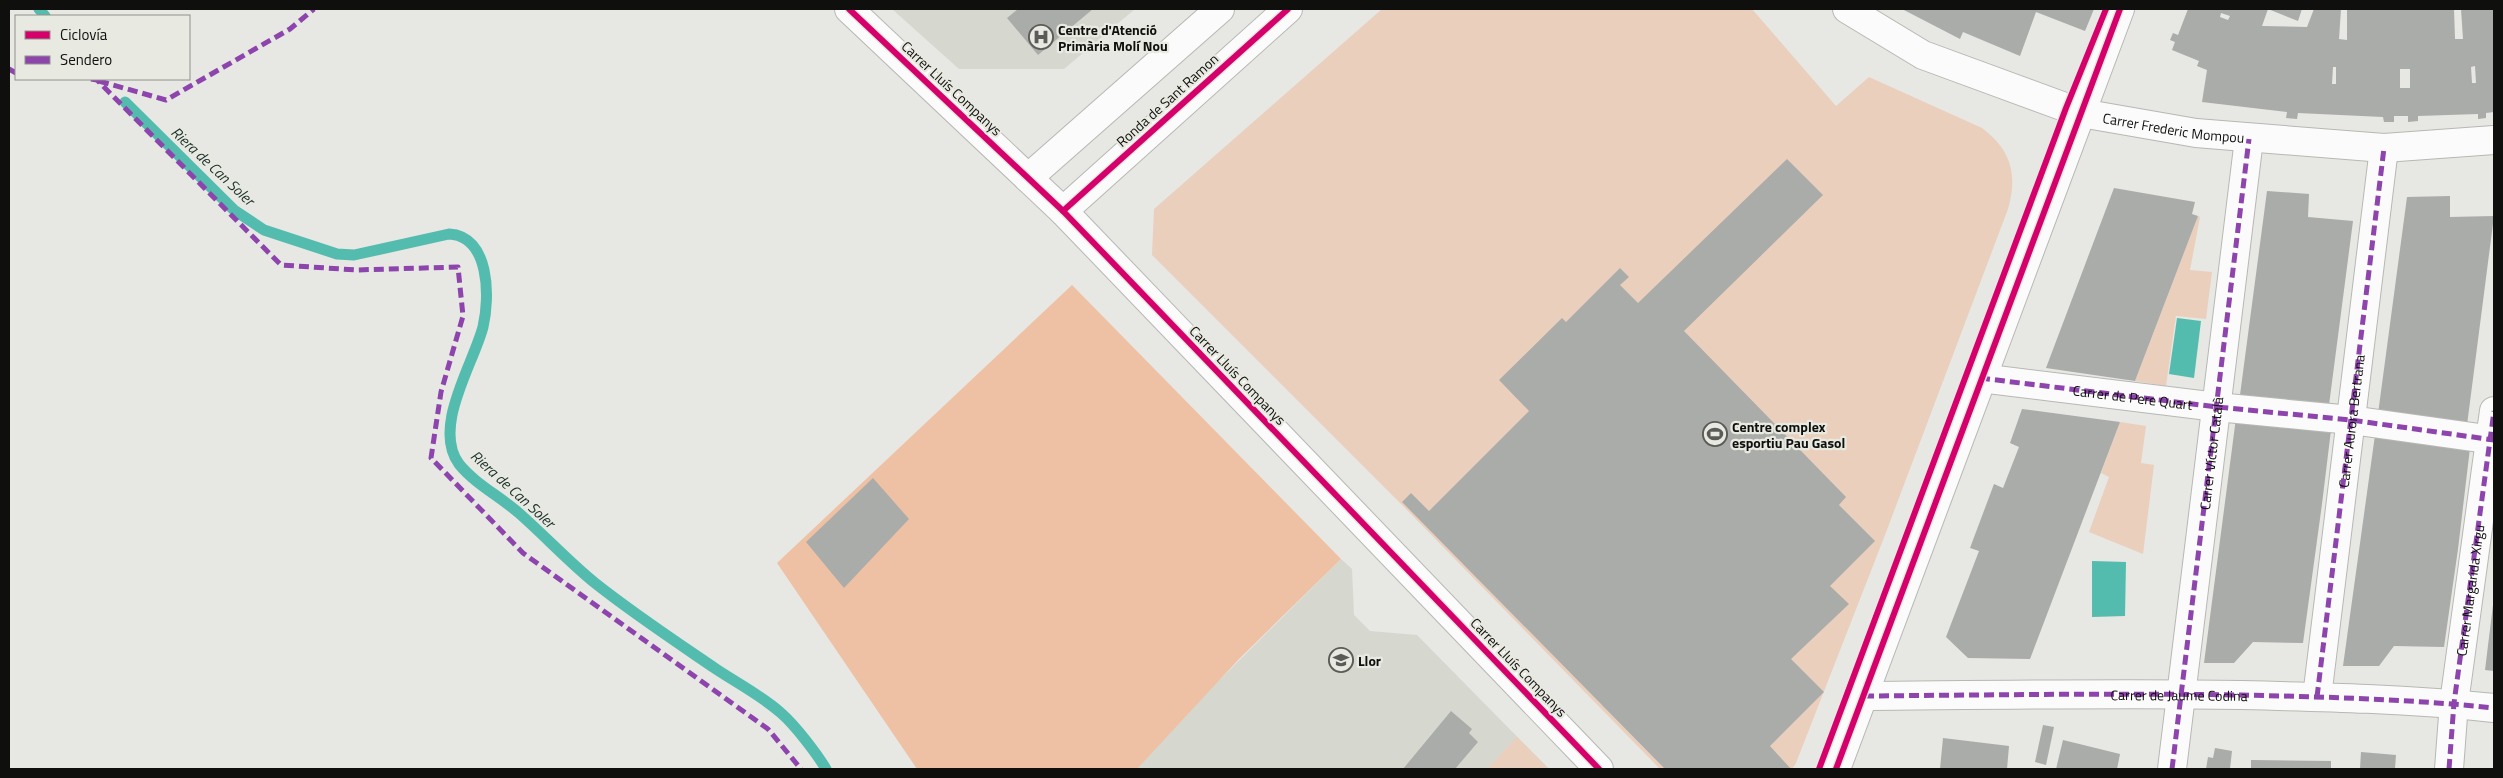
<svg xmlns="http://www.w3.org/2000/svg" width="2503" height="778" font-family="'Titillium Web',sans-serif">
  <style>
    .built { fill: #d6d8cf }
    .green { fill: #ebcfbd }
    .forest { fill: #eec1a4 }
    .water { fill: #53bcae }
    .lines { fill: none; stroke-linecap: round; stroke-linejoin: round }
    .stream { stroke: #53bcae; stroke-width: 11 }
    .building { fill: #aaaca9; fill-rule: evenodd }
    .pedestrian-casing { stroke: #b7b8b4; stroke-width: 30 }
    .minor-casing { stroke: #b7b8b4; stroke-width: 30 }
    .pedestrian { stroke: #fbfbfb; stroke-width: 28 }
    .minor { stroke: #fbfbfb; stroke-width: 28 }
    .quiet { stroke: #8e44ad; stroke-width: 5; stroke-dasharray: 10 5; stroke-linecap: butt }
    .cycleway-casing { stroke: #e8e9e1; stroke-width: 9 }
    .cycleway { stroke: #d6006c; stroke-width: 6 }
    .labels { text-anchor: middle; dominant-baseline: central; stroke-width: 4.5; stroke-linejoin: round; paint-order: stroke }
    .poi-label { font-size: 14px; font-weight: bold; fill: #0f0f0d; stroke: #e8e9e1; text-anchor: start }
    .street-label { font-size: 14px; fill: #0f0f0d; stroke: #e8e9e1 }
    .water-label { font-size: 15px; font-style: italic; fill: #192f2b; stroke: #e8e9e1 }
  </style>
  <rect width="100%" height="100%" fill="#e7e7e3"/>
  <!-- built -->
  <g class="built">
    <path d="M 892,9 L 1135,9 L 1064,69 L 959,69 Z"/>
    <path d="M 1341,559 L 1352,569 L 1354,615 L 1370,631 L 1417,635 L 1549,769 L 1130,769 Z"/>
  </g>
  <!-- green -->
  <g class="green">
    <path d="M 1382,9 L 1752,9 L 1836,106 L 1869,77 L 1982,128 C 2011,150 2018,174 2008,209 L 1885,535 L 1796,763 L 1792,769 L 1660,769 L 1409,512 L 1152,255 L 1154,209 Z"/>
    <path d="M 2198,216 L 2200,217 L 2190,270 L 2212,272 L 2206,319 L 2176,316 L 2166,386 L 2135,381 Z"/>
    <path d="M 2120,422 L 2146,426 L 2141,463 L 2154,465 L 2143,554 L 2089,532 L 2109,477 L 2101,473 Z"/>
    <path d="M 1517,737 L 1549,769 L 1487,769 Z"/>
  </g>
  <!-- forest -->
  <path class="forest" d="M 1072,285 L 1341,559 L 1239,659 L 1137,769 L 917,769 L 777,563 Z"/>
  <!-- water -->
  <g class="water">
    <path d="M 2177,318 L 2201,321 L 2194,378 L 2169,374 Z"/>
    <path d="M 2092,561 L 2126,562 L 2125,616 L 2092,617 Z"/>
  </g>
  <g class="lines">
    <!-- stream -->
    <g class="stream">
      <path d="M 39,9 L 45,16"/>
      <path d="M 125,102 L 234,210 L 264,230 L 337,254 L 354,255 L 449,234 C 490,236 490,297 483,327 C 473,365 432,427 459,464 C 475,484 501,497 520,514 C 546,537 569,562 595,583 C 634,614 675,641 716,669 C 737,683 762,696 781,713 C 795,725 817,754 826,769"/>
    </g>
  </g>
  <!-- building -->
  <g class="building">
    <path d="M 1018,9 L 1093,9 L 1038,55 L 1007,18 Z"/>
    <path d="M 1902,9 L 2094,9 L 2085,31 L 2036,12 L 2020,56 L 1963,32 L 1960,39 Z"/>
    <path d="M 2188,9 L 2302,9 L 2298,21 L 2268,9 L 2262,26 L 2307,27 L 2314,9 L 2341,9 L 2339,39 L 2347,40 L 2347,9 L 2454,9 L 2455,39 L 2463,39 L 2461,9 L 2494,9 L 2494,112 L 2486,113 L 2486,118 L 2478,119 L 2478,114 L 2418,116 L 2418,121 L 2408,122 L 2408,116 L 2394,116 L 2394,122 L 2384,122 L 2383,117 L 2298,113 L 2297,119 L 2286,118 L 2287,112 L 2202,102 L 2207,70 L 2197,66 L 2199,61 L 2172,50 L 2175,42 L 2170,40 L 2173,33 L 2178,35 ZM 2221,13 L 2230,16 L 2228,20 L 2220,17 ZM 2475,66 L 2476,83 L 2472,83 L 2471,67 ZM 2333,67 L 2336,67 L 2336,84 L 2332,84 ZM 2400,69 L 2410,69 L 2410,88 L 2400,88 Z"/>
    <path d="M 1787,159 L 1823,195 L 1684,331 L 1846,497 L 1839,505 L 1875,541 L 1830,586 L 1849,604 L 1791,659 L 1824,692 L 1770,746 L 1791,769 L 1665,769 L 1402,502 L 1411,493 L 1429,511 L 1529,411 L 1499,380 L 1562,318 L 1566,322 L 1620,268 L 1629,277 L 1620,285 L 1638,303 Z"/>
    <path d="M 2114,188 L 2195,202 L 2192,214 L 2198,216 L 2135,381 L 2046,368 Z"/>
    <path d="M 2267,191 L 2309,194 L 2308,217 L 2353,221 L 2329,405 L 2240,395 Z"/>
    <path d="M 2450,196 L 2450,217 L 2494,216 L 2467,425 L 2378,414 L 2407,197 Z"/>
    <path d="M 2022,409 L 2120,422 L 2030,659 L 1968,658 L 1946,637 L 1979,551 L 1970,548 L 1994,484 L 2003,488 L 2019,447 L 2010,443 Z"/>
    <path d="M 2236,418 L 2331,430 L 2322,504 L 2303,643 L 2253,642 L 2234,663 L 2204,663 Z"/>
    <path d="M 2375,435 L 2470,448 L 2458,549 L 2444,647 L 2394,646 L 2379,666 L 2343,666 Z"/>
    <path d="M 873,478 L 909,519 L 844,588 L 806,542 Z"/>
    <path d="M 2493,605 L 2494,605 L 2494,671 L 2485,670 Z"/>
    <path d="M 1451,711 L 1472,729 L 1469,733 L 1478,742 L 1455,769 L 1403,769 Z"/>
    <path d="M 2043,725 L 2054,727 L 2046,765 L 2035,762 Z"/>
    <path d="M 1943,738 L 2009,746 L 2007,769 L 1940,769 Z"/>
    <path d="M 2063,740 L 2120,754 L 2117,769 L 2056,769 Z"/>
    <path d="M 2215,748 L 2232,751 L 2230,769 L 2206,769 L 2208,757 L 2213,758 Z"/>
    <path d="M 2361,752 L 2396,755 L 2395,769 L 2360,769 Z"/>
    <path d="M 2251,760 L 2331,761 L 2331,769 L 2251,769 Z"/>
  </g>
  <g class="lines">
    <defs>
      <g id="pedestrian">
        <path id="s1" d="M 1980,378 L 2217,407 L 2351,420 L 2494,440"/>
      </g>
      <g id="minor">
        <path d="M 849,9 L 1063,211 L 1599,769"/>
        <path id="s2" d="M 1847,9 L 1923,55 L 2081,113 L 2196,133 L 2384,148 L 2494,140"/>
        <path d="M 1028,178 L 1220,9"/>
        <path d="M 1063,211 L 1288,9"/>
        <path d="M 1864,696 C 1990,695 2116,693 2241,695 C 2326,697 2410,699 2494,708"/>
        <path d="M 2317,697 L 2384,148"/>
        <path d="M 1836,769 L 2120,9"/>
        <path d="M 2172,769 L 2249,139"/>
        <path id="s3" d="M 2449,769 L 2454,703 L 2494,411"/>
      </g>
    </defs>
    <!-- pedestrian casing -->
    <use href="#pedestrian" class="pedestrian-casing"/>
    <!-- minor casing -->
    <use href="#minor" class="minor-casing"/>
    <!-- pedestrian -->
    <use href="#pedestrian" class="pedestrian"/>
    <!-- minor -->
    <use href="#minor" class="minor"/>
    <!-- quiet -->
    <g class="quiet">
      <path d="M 9,69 L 16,73"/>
      <path d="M 91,79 L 97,80 L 281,265 L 356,270 L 458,267 L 463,316 L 441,392 L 431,458 L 523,553 L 768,729 L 801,769"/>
      <path d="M 99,81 L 166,100 L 290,29 L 314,9"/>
      <path d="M 1980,378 L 2217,407 L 2351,420 L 2494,440"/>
      <path id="s4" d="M 1864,696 C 1990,695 2116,693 2241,695 C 2326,697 2410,699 2494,708"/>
      <path id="s5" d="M 2317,697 L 2384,148"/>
      <path id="s6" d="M 2172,769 L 2249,139"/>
      <path d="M 2449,769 L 2454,703 L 2494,411"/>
    </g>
    <defs>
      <g id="cycleway">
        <path d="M 849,9 L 1063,211 L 1599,769"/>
        <path d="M 1063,211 L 1288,9"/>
        <path d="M 1819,769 L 2066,108 L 2106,9"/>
        <path d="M 1836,769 L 2120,9"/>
      </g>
    </defs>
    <!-- cycleway casing -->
    <use href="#cycleway" class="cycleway-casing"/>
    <!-- cycleway -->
    <use href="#cycleway" class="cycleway"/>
  </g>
  <!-- icons -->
  <defs>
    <symbol id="hospital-ring" viewBox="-11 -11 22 22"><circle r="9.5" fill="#e8e9e1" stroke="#5b5b58" stroke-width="1.5"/><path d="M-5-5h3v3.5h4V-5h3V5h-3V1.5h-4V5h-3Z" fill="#5b5b58"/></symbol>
    <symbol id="stadium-ring" viewBox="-11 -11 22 22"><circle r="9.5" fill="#e8e9e1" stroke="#5b5b58" stroke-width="1.5"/><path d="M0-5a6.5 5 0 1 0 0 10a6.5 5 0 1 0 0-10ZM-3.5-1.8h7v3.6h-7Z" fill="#5b5b58"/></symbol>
    <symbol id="school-ring" viewBox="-11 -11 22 22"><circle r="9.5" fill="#e8e9e1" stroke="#5b5b58" stroke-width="1.5"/><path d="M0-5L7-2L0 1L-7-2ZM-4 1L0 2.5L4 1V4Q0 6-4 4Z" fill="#5b5b58"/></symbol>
  </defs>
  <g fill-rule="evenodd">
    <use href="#hospital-ring" x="1027" y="23" width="28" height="28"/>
    <use href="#stadium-ring" x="1701" y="420" width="28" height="28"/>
    <use href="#school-ring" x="1327" y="646" width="28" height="28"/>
  </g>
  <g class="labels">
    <!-- poi labels -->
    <g class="poi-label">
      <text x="1058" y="29">Centre d'Atenció<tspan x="1058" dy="16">Primària Molí Nou</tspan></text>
      <text x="1732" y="426">Centre complex<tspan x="1732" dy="16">esportiu Pau Gasol</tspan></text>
      <text x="1358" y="660">Llor</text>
    </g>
    <!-- street labels -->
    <g class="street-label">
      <text transform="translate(952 88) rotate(43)">Carrer Lluís Companys</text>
      <text transform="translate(1167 100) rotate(-42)">Ronda de Sant Ramon</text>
      <text stroke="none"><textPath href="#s2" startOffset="351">Carrer Frederic Mompou</textPath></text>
      <text transform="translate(1238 375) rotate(46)">Carrer Lluís Companys</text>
      <text stroke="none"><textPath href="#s1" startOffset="154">Carrer de Pere Quart</textPath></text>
      <text stroke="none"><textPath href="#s5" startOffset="278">Carrer Aurora Bertrana</textPath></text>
      <text stroke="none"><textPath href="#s6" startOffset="318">Carrer Víctor Català</textPath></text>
      <text stroke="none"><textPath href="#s3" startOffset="180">Carrer Margarida Xirgu</textPath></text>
      <text transform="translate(1519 667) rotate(46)">Carrer Lluís Companys</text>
      <text stroke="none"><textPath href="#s4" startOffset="315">Carrer de Jaume Codina</textPath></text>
    </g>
    <!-- water labels -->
    <g class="water-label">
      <text transform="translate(213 166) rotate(43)">Riera de Can Soler</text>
      <text transform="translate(513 489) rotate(42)">Riera de Can Soler</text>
    </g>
  </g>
  <!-- border -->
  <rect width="2503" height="778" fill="none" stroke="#0f0f0d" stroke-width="20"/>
  <!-- legend -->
  <rect x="15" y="15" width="175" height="65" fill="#e8e9e1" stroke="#91928c"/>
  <rect x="25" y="31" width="25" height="8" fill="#d6006c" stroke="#91928c"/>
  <text x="60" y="40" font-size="15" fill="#0f0f0d">Ciclovía</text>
  <rect x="25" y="56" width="25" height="8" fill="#8e44ad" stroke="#91928c"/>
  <text x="60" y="65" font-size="15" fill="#0f0f0d">Sendero</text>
</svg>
